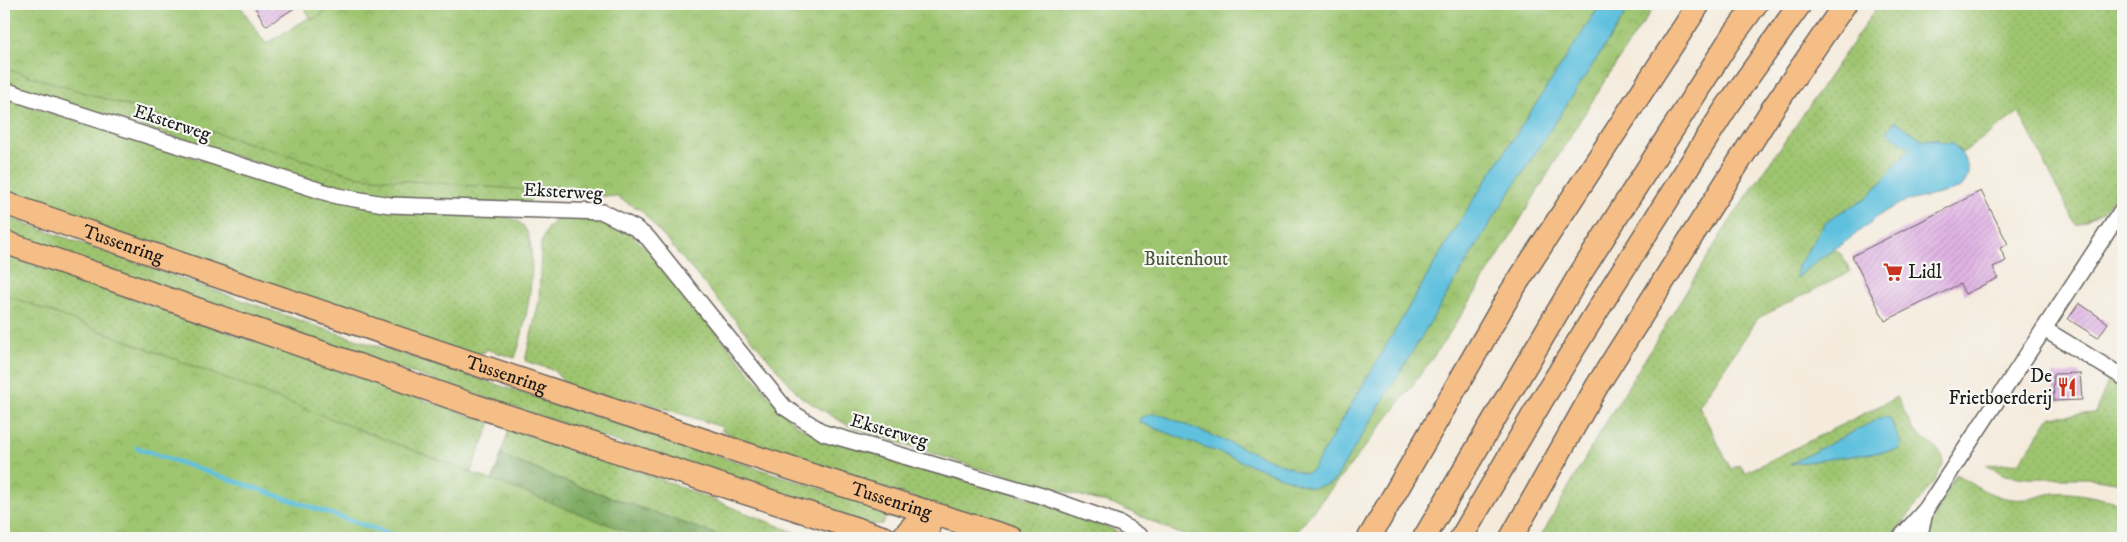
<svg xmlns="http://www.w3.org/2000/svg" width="2127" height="542" font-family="'IM FELL DW Pica',serif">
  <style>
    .grass { fill: url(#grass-dots); stroke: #5d7046 }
    .forest { fill: url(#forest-crowns); stroke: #4d633f }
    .park { fill: url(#park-crowns); stroke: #5d7046 }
    .pitch { fill: #9ec570; stroke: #5d7046 }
    .water { fill: #60c1de; stroke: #3e6e7d }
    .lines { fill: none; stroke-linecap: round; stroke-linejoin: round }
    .stream { stroke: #60c1de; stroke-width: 4.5 }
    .building { fill: url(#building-hatch) }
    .minor-casing { stroke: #68645f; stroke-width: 18 }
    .highway-casing { stroke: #68645f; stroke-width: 25 }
    .minor { stroke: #fff; stroke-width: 15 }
    .highway { stroke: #f6be87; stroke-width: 22 }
    .labels { text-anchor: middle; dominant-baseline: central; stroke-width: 4.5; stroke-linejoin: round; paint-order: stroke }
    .street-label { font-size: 19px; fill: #1c1c1c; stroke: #f6f6f2 }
    .park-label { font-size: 19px; fill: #4a5739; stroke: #f6f6f2 }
    .poi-label { font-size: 19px; fill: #1c1c1c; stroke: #f6f6f2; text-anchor: start }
  </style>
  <defs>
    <pattern id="grass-dots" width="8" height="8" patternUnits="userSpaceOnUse" patternTransform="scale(1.25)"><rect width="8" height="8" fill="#9ec570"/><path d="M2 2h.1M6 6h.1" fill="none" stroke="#88a960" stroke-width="1.8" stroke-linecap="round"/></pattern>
    <pattern id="forest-crowns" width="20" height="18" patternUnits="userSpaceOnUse" patternTransform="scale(1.25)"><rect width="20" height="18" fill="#7eaa62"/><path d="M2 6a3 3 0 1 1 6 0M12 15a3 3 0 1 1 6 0" fill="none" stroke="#668a50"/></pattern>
    <pattern id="park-crowns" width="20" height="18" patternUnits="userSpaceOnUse" patternTransform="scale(1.25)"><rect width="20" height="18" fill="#9ec570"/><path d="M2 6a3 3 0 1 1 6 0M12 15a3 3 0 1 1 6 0" fill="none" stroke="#88a960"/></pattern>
    <pattern id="building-hatch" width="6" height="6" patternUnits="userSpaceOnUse" patternTransform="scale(1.25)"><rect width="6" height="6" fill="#e0b2e4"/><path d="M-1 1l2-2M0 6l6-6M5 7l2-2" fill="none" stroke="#c098c3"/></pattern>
  </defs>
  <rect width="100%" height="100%" fill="#f6f6f2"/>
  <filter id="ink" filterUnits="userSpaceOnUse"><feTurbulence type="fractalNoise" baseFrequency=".02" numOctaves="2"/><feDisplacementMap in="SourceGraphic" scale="10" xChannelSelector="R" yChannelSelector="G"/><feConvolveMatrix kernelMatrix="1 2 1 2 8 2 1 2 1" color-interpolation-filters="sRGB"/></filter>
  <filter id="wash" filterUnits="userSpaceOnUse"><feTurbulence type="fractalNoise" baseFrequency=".0096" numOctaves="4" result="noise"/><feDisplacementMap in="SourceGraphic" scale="20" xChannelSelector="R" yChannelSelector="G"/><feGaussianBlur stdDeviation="1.12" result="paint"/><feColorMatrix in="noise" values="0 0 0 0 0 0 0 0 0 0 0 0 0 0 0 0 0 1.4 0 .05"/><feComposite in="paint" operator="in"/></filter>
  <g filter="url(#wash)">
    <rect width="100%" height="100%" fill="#f4ebdc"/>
    <!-- grass -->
    <g class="grass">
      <path d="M 1879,4 L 2123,4 L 2123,181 L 2104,211 L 2076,225 L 2019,112 L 1962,153 L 1952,143 L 1941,142 L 1935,139 L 1923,140 L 1910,149 L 1866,199 L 1850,207 L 1798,278 L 1813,262 L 1834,249 L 1842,255 L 1850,272 L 1758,318 L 1699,406 L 1731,469 L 1740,465 L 1745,473 L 1897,397 L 1914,431 L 1936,448 L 1942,455 L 1943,464 L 1935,480 L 1891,538 L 1540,538 L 1600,432 L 1727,225 Z"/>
      <path d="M 4,30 L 532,164 L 533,193 L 529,203 L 429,203 L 364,195 L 330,186 L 4,83 Z"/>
      <path d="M 4,98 L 316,196 L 506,216 C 513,219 521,222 525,228 C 541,255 525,330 515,358 L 486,349 L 485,352 L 467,355 L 4,199 Z"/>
      <path d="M 4,216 L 324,329 L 884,509 L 887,514 L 883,524 L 865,525 L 4,236 Z"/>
      <path d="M 560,218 L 596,218 L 609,222 L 625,229 L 649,251 L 787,417 L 798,426 L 820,437 L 1050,504 L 1094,521 L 1131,538 L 1040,538 L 761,449 L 721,430 L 722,427 L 635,399 L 627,399 L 626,401 L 604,397 L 569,387 L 553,370 L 525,361 L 539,301 L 541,243 L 548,227 Z"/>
      <path d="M 4,255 L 37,266 L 491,423 L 465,485 L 4,357 Z"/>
      <path d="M 2109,379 L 2123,385 L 2123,483 L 2088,478 L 2027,478 L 2005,475 L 1986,465 L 2019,463 L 2050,417 L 2095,413 Z"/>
      <path d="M 509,429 L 650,475 L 809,538 L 726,538 L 562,480 L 501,455 Z"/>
      <path d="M 1956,474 C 1979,488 1999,502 2027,499 C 2036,498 2045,494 2054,493 C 2077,491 2101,499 2123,503 L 2123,538 L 1923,538 Z"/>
    </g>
    <!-- forest -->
    <path class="forest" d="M 501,455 L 562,480 L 726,538 L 523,538 L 491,484 Z"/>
    <!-- park -->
    <g class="park">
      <path d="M 4,4 L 239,4 L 266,44 L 331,4 L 1656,4 C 1584,106 1525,217 1457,322 C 1407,398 1348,468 1291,538 L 1189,538 L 1118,506 L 974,467 L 847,425 L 801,397 L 641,210 L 617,197 L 360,177 L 4,68 Z"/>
      <path d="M 4,294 L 643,538 L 4,538 Z"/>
    </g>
    <!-- pitch -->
    <path class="pitch" d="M 302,4 L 338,4 L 312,20 Z"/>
    <!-- water -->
    <g class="water">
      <path d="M 1601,4 L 1632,4 L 1492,220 L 1335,480 L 1329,484 L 1311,488 L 1139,422 L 1140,418 L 1152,414 L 1162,415 L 1298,471 L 1305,473 L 1312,471 L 1459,222 Z"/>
      <path d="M 1895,121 L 1923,140 L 1935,139 L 1941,142 L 1952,143 C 1963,155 1976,170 1962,186 C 1955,193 1913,198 1899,204 C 1879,213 1867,226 1849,239 C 1830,253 1814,261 1797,278 L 1796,277 L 1798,266 L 1824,224 L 1837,214 L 1866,199 L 1910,149 L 1887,132 Z"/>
      <path d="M 1882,417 L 1890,418 L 1901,444 L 1899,450 L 1790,464 Z"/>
    </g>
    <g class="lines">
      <!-- stream -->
      <path class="stream" d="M 137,448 L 402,538"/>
    </g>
    <g id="blocks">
      <!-- building -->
      <g class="building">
        <path d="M 253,4 L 301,4 L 266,26 Z"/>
        <path d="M 1981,191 L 2008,244 L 2000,248 L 2006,261 L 1993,267 L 1998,278 L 1965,294 L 1960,284 L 1885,321 L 1852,256 Z"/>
        <path d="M 2079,303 L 2108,323 L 2098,338 L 2068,319 Z"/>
        <path d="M 2080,373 L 2082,400 L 2054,401 L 2053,374 Z"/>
      </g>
    </g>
  </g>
  <g filter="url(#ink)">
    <use href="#blocks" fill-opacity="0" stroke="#68645f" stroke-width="1"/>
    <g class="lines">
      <defs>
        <g id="minor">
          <path d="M 4,90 L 337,196 L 390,205 L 603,212 L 635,228 L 648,238 L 784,407 L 824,433 L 1042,496 L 1121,524 L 1143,538"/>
          <path d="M 2044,329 L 2123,377"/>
          <path d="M 1900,538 L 1926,509 L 2123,208"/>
          <path d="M 1919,538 L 1926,509"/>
        </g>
        <g id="highway">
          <path id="s1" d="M 4,203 C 339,318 673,434 1012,538"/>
          <path d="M 4,242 L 476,406 L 885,538"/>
          <path d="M 926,511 L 929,538"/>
          <path d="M 902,538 L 926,511"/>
          <path d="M 1369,538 L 1511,292 L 1699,4"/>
          <path d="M 1424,538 L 1577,279 L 1727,44 L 1756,4"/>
          <path d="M 1461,538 L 1542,400 L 1612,287 L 1726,108 L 1800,4"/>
          <path d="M 1511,538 L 1597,386 L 1773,108 L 1845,4"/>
        </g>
      </defs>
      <!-- minor casing -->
      <use href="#minor" class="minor-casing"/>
      <!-- highway casing -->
      <use href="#highway" class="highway-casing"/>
      <!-- minor -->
      <use href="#minor" class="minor"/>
      <!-- highway -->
      <use href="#highway" class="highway"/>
    </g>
  </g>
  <!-- icons -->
  <defs>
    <symbol id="supermarket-bare" viewBox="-9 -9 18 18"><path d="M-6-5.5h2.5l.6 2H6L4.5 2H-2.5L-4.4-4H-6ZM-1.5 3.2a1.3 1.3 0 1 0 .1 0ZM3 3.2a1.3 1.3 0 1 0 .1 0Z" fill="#c8321e" stroke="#f6f6f2" stroke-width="2.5" paint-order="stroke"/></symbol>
    <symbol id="restaurant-bare" viewBox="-9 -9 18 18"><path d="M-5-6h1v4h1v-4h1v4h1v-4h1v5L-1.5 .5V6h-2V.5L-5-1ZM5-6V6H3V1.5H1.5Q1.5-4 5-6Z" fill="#c8321e" stroke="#f6f6f2" stroke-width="2.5" paint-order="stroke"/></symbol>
  </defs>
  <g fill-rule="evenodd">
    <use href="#supermarket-bare" x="1879" y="258" width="28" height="28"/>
    <use href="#restaurant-bare" x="2053" y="373" width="28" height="28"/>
  </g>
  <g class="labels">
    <!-- street labels -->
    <g class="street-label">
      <text transform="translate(172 123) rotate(18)">Eksterweg</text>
      <text transform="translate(563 192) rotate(3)">Eksterweg</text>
      <text stroke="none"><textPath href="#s1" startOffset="126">Tussenring</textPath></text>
      <text stroke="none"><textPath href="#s1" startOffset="531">Tussenring</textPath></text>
      <text transform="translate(889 431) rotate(16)">Eksterweg</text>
      <text stroke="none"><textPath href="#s1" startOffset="936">Tussenring</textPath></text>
    </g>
    <!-- park labels -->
    <g class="park-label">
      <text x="1186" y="259">Buitenhout</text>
    </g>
    <!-- poi labels -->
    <g class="poi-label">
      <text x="1908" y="272">Lidl</text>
      <text x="2052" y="376" text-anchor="end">De<tspan x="2052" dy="22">Frietboerderij</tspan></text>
    </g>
  </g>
  <!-- margin -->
  <rect width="2127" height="542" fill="none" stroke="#f6f6f2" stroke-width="20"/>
</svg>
